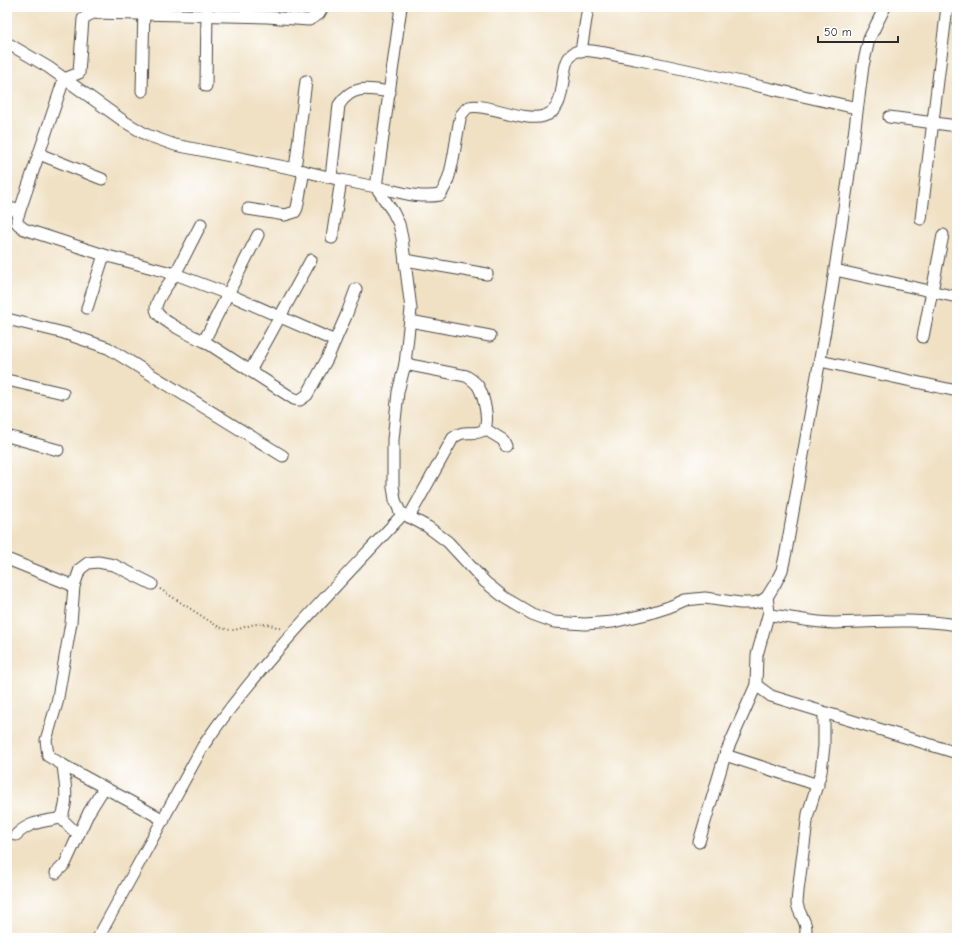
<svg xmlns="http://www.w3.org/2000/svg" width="964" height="945" font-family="'Comic Neue',sans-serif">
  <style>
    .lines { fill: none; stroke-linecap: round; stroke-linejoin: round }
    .minor-casing { stroke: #494642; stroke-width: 13 }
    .path { stroke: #494642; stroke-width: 2; stroke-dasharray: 1 3; stroke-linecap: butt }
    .minor { stroke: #fff; stroke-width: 11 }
  </style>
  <rect width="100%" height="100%" fill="#fff"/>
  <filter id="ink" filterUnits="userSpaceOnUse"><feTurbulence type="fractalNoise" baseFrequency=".025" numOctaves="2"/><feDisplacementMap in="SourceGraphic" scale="8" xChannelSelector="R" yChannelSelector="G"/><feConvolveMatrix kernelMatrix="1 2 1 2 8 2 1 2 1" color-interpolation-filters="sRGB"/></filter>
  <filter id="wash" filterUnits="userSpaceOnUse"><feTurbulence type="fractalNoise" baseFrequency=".012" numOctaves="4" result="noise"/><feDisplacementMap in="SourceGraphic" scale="16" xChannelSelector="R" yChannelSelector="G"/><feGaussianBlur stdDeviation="0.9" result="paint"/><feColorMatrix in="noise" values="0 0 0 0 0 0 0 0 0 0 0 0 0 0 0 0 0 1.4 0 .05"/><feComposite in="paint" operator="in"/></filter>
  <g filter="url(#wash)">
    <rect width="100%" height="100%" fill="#f0e1c4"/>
  </g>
  <g filter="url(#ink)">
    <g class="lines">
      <defs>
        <g id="minor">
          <path d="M 323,7 L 319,14 L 309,20 L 267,17 L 93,13 L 87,16 L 83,19 L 79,73 L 64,79 L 17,219 L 17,223 L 24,229 L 104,255 L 175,274 L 228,294 L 335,341"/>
          <path d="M 401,7 L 376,187 C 396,191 418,199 440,195 C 454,177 455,138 461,115 C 463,113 465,110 467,108 C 481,100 523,123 544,116 C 573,108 554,57 578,51 C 591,48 620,57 635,59 C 709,74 783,92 857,108"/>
          <path d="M 7,43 L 48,67 L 125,122 L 147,135 L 175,145 L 295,169 L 341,180 L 376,187 L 393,212 L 399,224 L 402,238 L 411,309 L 405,364 L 398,392 L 393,440 L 393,486 L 395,500 L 400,512 L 428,527 L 448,542 L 485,582 L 505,598 L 532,614 L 554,622 L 585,624 L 613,622 L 647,614 L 669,607 L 685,600 L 705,598 L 740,603 L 752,603 L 761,601 L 767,597 L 775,584 L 782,570 L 786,552 L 831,296 L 848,181 L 863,66 L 869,39 L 885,7"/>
          <path d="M 581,51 L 588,7"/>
          <path d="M 206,86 L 207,7"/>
          <path d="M 142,91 L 144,8"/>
          <path d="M 889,117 L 957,126"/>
          <path d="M 39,154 L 102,179"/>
          <path d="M 295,169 L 306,81"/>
          <path d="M 331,177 L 339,105 C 352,84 369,89 390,92"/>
          <path d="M 248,209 L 285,215 L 295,212 L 297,208 L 304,171"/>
          <path d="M 7,210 L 20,208"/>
          <path d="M 921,219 L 947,7"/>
          <path d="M 201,224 C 192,241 184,258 175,274 C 169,284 161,292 157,303 C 156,306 155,309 157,312 C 161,321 194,337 204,341 L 294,399 L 300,400 L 307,395 L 327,359 L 346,316 L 356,289"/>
          <path d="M 332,238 L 341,180"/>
          <path d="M 405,260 L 487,274"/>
          <path d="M 835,270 L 957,297"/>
          <path d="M 87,308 L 104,255"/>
          <path d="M 7,319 L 64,333 L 108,348 L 283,456"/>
          <path d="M 410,321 L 490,336"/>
          <path d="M 923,337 L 943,235"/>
          <path d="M 204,341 L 258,235"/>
          <path d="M 820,361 L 957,391"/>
          <path d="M 405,364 L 466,376 C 471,379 475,382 478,386 C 483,394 492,426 482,431 C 472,436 465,428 453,438 L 409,517"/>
          <path d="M 250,371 L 311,260"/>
          <path d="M 7,380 L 63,393"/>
          <path d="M 485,429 L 503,440 L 506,446"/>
          <path d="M 7,436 L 58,450"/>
          <path d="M 7,559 L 74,586"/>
          <path d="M 152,584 L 114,565 L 98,562 L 88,563 L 80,569 L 74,586 L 71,623 L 57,703 L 46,740 L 48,756 L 63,765 L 164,820"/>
          <path d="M 767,597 L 769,612 L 757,655 L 756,685 L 771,696 L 957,753"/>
          <path d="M 769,615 C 791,617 813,623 835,623 C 877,622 915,618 957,625"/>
          <path d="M 725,755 L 818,785"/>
          <path d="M 61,818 L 73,830 L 79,833"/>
          <path d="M 16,835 C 30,821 43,822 61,818 C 69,802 65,783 63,765"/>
          <path d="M 699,842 L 725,755 L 756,685"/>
          <path d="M 56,873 L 65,864 L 89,812 L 104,788"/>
          <path d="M 98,938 L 203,746 C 261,661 334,589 403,514"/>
          <path d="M 805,938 C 809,921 800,918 797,904 C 797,900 798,895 798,891 L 808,814 L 821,772 L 824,746 L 824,713"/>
        </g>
      </defs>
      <!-- minor casing -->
      <use href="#minor" class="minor-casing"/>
      <!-- path -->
      <path class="path" d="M 160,589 L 217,626 C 237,635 240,626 257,624 C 267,623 274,626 282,629"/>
      <!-- minor -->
      <use href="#minor" class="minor"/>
    </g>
  </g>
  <!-- margin -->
  <rect width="964" height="945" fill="none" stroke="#fff" stroke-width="24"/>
  <!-- scale -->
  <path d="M818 36v6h80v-6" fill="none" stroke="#2b2b2b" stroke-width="2"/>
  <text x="824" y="36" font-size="12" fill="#2b2b2b" stroke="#ffffff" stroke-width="3" paint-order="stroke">50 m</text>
</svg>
